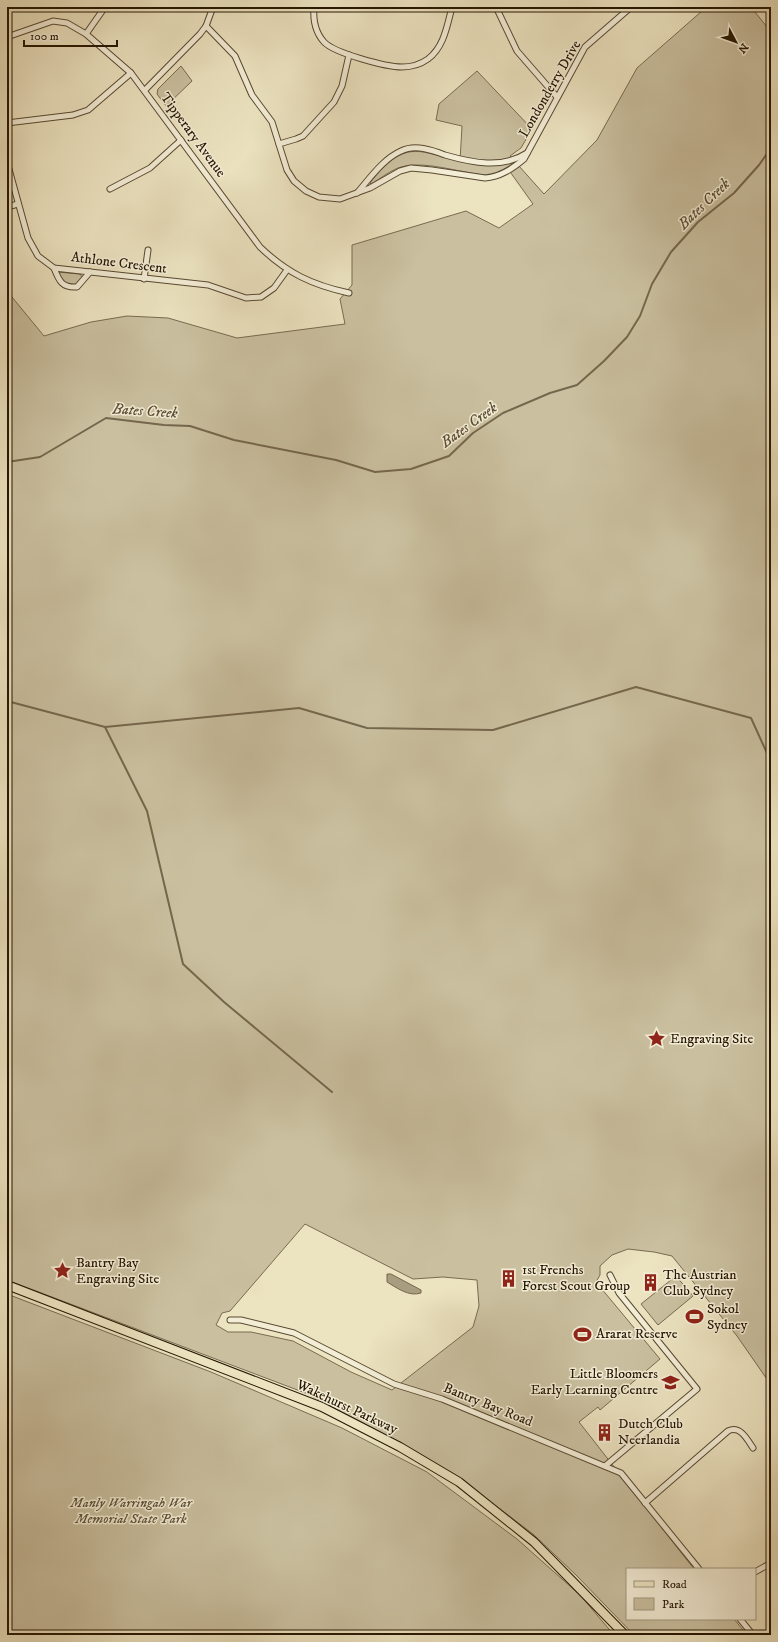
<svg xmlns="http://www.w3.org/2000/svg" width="778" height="1642" font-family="'IM FELL DW Pica',serif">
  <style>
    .green { fill: #cac0a0; stroke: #786b51; fill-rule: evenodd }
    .water { fill: #a99d7f; stroke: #75674d }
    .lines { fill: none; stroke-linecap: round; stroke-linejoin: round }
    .stream { stroke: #75674d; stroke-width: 2 }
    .street-casing { stroke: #584932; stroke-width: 7 }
    .primary-casing { stroke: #261602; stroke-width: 10 }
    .street { stroke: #f3edd6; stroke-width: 5 }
    .primary { stroke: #ece3c0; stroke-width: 8 }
    .labels { text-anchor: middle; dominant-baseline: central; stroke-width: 3; stroke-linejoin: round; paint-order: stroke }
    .street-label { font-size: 14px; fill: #261602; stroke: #f3edd6 }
    .poi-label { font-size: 14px; fill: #261602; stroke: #f3edd6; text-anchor: start }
    .park-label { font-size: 14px; font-style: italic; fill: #5f5239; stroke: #f3edd6 }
    .water-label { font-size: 15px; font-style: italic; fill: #5a4c34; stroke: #f3edd6 }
  </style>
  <rect width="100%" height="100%" fill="#ece3c0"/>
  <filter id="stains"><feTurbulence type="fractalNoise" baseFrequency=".005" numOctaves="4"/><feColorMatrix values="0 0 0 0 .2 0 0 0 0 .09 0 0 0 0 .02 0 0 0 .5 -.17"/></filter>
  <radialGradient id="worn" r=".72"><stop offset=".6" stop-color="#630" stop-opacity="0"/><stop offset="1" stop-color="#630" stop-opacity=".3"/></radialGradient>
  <!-- green -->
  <g class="green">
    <path d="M 704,7 L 751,7 L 771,32 L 771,1385 L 737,1336 L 672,1256 L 654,1252 L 628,1249 L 612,1255 L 600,1266 L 600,1275 L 596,1282 L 660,1359 L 600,1410 L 598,1407 L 579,1422 L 694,1569 L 627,1569 L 627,1619 L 734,1619 L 747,1635 L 634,1635 L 577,1576 L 533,1534 L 458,1477 L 393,1439 L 308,1394 L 7,1280 L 7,291 L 44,336 L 91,322 L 127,316 L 168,318 L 237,338 L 345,324 L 340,299 L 352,285 L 352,245 L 466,211 L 499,228 L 533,204 L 508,169 L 492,175 L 485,175 C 460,173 422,159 398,168 C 388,172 380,179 371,184 L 370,183 C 374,177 379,172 384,167 C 410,140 429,155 460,161 L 462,126 L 436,120 L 439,104 L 477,71 L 532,129 L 521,148 L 510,156 L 544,194 L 597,140 L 637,68 L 702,11 ZM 305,1224 L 413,1279 L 443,1277 L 477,1280 L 479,1306 L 473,1327 L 392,1390 L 351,1372 L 293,1341 L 251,1332 L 228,1332 L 216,1325 L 222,1313 L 230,1311 Z"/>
    <path d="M 181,66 L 192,81 L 166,106 L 157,94 L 158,89 Z"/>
    <path d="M 57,272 L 80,274 L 82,277 L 78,283 L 71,286 L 63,282 Z"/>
    <path d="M 676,1276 L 693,1296 L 658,1325 L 641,1304 Z"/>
    <path d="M 7,1294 L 211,1372 L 342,1428 L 427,1472 L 517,1539 L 580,1595 L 614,1635 L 7,1635 Z"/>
  </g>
  <!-- water -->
  <path class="water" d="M 387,1274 L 391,1274 L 421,1290 L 421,1293 C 409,1297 397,1288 387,1282 Z"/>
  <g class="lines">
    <!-- stream -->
    <g class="stream">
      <path d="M 7,462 L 40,457 L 106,418 L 164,425 L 190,426 L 234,440 L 336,460 L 375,472 L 411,469 L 449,456 L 473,433 L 503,413 L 550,393 L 577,385 L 604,361 L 627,337 L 640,316 L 652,284 L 671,252 L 698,222 L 734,193 L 759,165 L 771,148"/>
      <path d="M 7,701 L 105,727 L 299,708 L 367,728 L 493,730 L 636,687 L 751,718 L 771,762"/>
      <path d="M 105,727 L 147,811 L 183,964 L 224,1002 L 332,1092"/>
    </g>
    <defs>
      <g id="street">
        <path d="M 314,7 C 313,19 315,32 324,42 C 334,53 386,67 402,67 C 411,67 421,64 428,59 C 444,47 447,26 452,7"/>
        <path d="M 496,7 L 517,51 L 557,97"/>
        <path d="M 206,26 L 235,56 L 252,95 L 272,122 L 287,170 L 294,181 L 306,191 L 319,197 L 340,199 L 370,188 L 400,171 L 411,168 L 432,170 L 485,178 C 500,177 512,169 524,159 L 585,47 L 631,7"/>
        <path d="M 86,34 L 105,7"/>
        <path d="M 7,37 L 53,21 L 67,23 L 86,34 L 131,73 L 260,247 C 287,273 312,285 349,293"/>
        <path d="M 145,90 L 200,34 L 206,26 L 213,7"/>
        <path d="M 7,123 L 73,115 L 88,110 L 131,73"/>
        <path d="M 279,144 L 296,139 L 303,136 L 334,102 L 342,86 L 349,55"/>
        <path d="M 7,162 L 28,238 L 38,256 L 54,268 L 208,285 L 246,298 L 261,297 L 274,288 L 287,270"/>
        <path d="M 110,189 L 150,168 L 181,140"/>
        <path d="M 357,193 C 370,178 383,159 401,151 C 415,144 432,150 445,155 C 473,163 502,169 527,153"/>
        <path d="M 7,207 L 18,204"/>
        <path d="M 54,268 C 59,281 62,288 77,287 L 90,272"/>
        <path d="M 144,279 L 148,250"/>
        <path d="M 230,1320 L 241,1320 L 294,1333 L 394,1384 L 442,1399 L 621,1473 L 699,1569"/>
        <path d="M 605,1466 L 697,1389 L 619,1293 L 610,1275"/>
        <path d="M 645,1503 L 728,1431 C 740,1425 747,1439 753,1448"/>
        <path d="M 755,1572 L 771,1563"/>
        <path d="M 740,1619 L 753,1635"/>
      </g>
      <path id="primary" d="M 7,1285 L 322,1407 L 400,1447 L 459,1482 L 534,1542 L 625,1635"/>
    </defs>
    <!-- street casing -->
    <use href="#street" class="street-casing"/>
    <!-- primary casing -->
    <use href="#primary" class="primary-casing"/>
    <!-- street -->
    <use href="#street" class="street"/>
    <!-- primary -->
    <use href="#primary" class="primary"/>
  </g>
  <!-- icons -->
  <defs>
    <symbol id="sight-bare" viewBox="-9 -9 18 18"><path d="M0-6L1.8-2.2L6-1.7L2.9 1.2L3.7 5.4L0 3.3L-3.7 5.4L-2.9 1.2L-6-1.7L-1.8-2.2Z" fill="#8f2418" stroke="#f3edd6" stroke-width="2.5" paint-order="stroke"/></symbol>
    <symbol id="building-bare" viewBox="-9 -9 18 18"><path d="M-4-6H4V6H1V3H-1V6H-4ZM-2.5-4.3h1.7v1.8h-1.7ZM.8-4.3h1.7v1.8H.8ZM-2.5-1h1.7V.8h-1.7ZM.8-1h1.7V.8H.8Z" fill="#8f2418" stroke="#f3edd6" stroke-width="2.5" paint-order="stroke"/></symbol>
    <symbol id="stadium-bare" viewBox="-9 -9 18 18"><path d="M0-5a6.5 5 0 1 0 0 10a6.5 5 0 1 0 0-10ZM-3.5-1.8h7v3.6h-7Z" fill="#8f2418" stroke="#f3edd6" stroke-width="2.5" paint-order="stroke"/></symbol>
    <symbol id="school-bare" viewBox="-9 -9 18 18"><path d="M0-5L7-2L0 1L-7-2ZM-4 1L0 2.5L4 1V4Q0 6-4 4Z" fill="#8f2418" stroke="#f3edd6" stroke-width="2.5" paint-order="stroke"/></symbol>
  </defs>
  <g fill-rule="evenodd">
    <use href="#sight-bare" x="644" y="1026" width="25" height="25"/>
    <use href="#sight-bare" x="50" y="1258" width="25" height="25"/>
    <use href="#building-bare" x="496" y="1266" width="25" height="25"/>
    <use href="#building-bare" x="638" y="1270" width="25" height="25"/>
    <use href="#stadium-bare" x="682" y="1304" width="25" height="25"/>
    <use href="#stadium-bare" x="570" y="1322" width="25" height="25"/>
    <use href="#school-bare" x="658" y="1370" width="25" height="25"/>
    <use href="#building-bare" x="592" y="1420" width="25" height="25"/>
  </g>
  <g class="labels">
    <!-- street labels -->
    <g class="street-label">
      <text transform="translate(550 89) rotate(-60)">Londonderry Drive</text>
      <text transform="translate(193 135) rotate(54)">Tipperary Avenue</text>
      <text transform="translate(119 263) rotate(7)">Athlone Crescent</text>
      <text transform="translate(488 1405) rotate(22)">Bantry Bay Road</text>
      <text transform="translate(347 1407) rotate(25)">Wakehurst Parkway</text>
    </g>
    <!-- poi labels -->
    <g class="poi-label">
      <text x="670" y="1039">Engraving Site</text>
      <text x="76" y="1263">Bantry Bay<tspan x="76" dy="16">Engraving Site</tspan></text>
      <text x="522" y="1270">1st Frenchs<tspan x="522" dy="16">Forest Scout Group</tspan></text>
      <text x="663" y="1275">The Austrian<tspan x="663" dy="16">Club Sydney</tspan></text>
      <text x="707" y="1309">Sokol<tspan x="707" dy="16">Sydney</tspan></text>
      <text x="596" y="1334">Ararat Reserve</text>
      <text x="658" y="1374" text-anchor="end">Little Bloomers<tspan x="658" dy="16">Early Learning Centre</tspan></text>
      <text x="618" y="1424">Dutch Club<tspan x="618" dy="16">Neerlandia</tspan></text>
    </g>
    <!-- park labels -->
    <g class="park-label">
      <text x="131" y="1503">Manly Warringah War<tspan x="131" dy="16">Memorial State Park</tspan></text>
    </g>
    <!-- water labels -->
    <g class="water-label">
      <text transform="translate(704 204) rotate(-44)">Bates Creek</text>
      <text transform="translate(145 411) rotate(4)">Bates Creek</text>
      <text transform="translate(469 425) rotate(-36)">Bates Creek</text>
    </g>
  </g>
  <!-- margin -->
  <rect width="778" height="1642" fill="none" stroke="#ece3c0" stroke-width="24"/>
  <rect x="8" y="8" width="762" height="1626" fill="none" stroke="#261602" stroke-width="2"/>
  <rect x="12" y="12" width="754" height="1618" fill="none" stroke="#261602"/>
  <!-- legend -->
  <rect x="626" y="1568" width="130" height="52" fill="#f3edd6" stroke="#a19781"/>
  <rect x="634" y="1581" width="20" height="6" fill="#ece3c0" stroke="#a19781"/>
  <text x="662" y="1588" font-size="12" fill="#261602">Road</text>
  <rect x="634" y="1598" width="20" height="12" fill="#cac0a0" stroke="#a19781"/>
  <text x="662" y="1608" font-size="12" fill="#261602">Park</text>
  <!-- north arrow -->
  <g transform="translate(736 42) rotate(131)" stroke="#f3edd6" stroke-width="3" paint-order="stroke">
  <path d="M0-3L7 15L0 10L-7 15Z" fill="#261602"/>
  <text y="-6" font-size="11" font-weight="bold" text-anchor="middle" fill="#261602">N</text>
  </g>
  <!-- scale -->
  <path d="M24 40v6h93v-6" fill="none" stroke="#261602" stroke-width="2"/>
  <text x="30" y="40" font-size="12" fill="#261602" stroke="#f3edd6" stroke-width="3" paint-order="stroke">100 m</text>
  <rect width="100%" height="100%" filter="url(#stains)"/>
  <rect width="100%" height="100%" fill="url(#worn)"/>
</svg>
